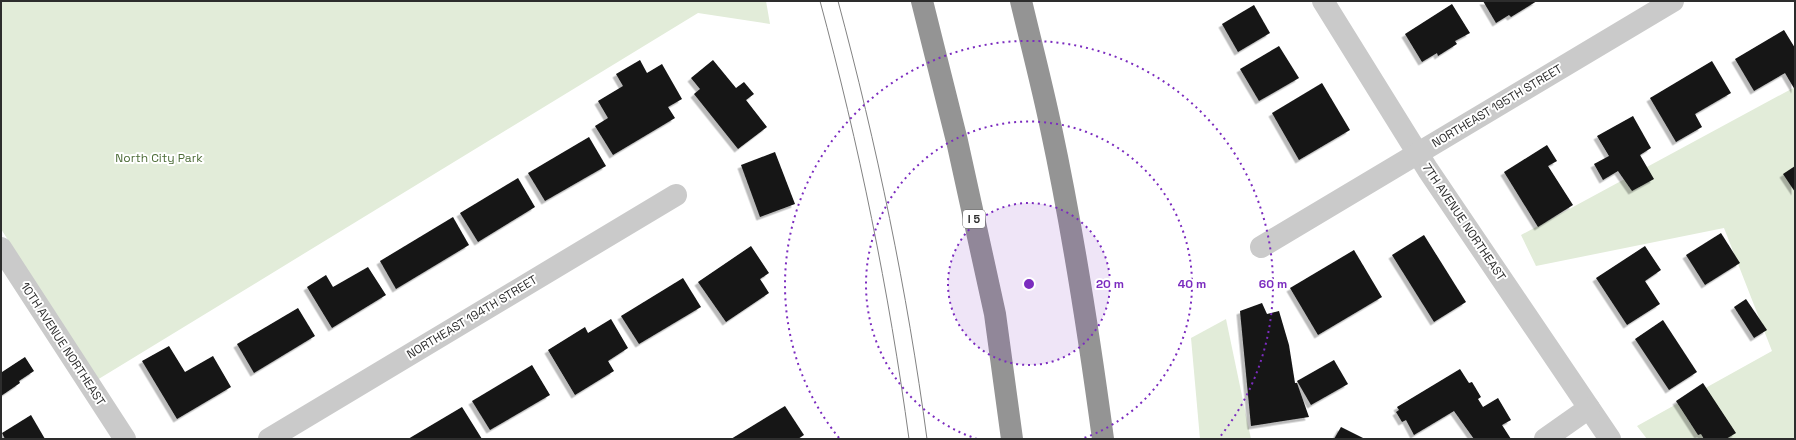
<svg xmlns="http://www.w3.org/2000/svg" width="1796" height="440" font-family="'Space Grotesk',sans-serif">
  <style>
    .green { fill: #e2ecd9 }
    .building { fill: #141414; filter: url(#shadow) }
    .lines { fill: none; stroke-linecap: round; stroke-linejoin: round }
    .minor { stroke: #cacaca; stroke-width: 22 }
    .highway { stroke: #949494; stroke-width: 22 }
    .tram { stroke: #828282; stroke-width: 1 }
    .ring { fill: none; stroke: #7b2cbf; stroke-width: 2; stroke-dasharray: 2 4 }
    .labels { text-anchor: middle; dominant-baseline: central; stroke-width: 4; stroke-linejoin: round; paint-order: stroke }
    .shield { fill: #fff; stroke: #6c6c6c; stroke-width: 1 }
    .shield-label { font-size: 11px; font-weight: bold; fill: #2d2d2d }
    .street-label { font-size: 12px; fill: #2d2d2d; stroke: #fff }
    .park-label { font-size: 12px; fill: #4c6c37; stroke: #fff }
    .centre { fill: #7b2cbf; stroke: #fff; stroke-width: 2 }
    .ring-label { font-size: 12px; text-anchor: middle; font-weight: bold; fill: #7b2cbf; stroke: #fff; stroke-width: 4; stroke-linejoin: round; paint-order: stroke }
  </style>
  <defs>
    <filter id="shadow"><feDropShadow dx="-3.5" dy="3.5" stdDeviation="0" flood-color="#0004"/></filter>
  </defs>
  <rect width="100%" height="100%" fill="#fff"/>
  <!-- green -->
  <g class="green">
    <path d="M 1,1 L 766,1 L 770,24 L 698,13 L 97,380 L 1,229 Z"/>
    <path d="M 1795,87 L 1795,439 L 1647,439 L 1637,426 L 1772,351 L 1724,228 L 1536,266 L 1521,235 Z"/>
    <path d="M 1226,319 L 1251,439 L 1200,439 L 1191,338 Z"/>
  </g>
  <!-- building -->
  <g class="building">
    <path d="M 1483,1 L 1537,1 L 1511,17 L 1509,15 L 1496,23 Z"/>
    <path d="M 1452,4 L 1470,33 L 1455,41 L 1457,44 L 1438,56 L 1437,53 L 1422,62 L 1405,34 Z"/>
    <path d="M 1254,5 L 1270,33 L 1238,52 L 1222,24 Z"/>
    <path d="M 1784,30 L 1795,48 L 1795,90 L 1785,73 L 1754,91 L 1735,59 Z"/>
    <path d="M 1279,46 L 1299,78 L 1259,101 L 1240,69 Z"/>
    <path d="M 640,60 L 647,73 L 662,64 L 682,99 L 668,107 L 675,118 L 613,155 L 595,126 L 608,118 L 598,101 L 623,86 L 616,74 Z"/>
    <path d="M 713,60 L 736,88 L 744,82 L 754,94 L 746,100 L 767,127 L 738,149 L 694,94 L 700,89 L 691,78 Z"/>
    <path d="M 1712,61 L 1731,93 L 1695,114 L 1702,127 L 1676,142 L 1650,98 Z"/>
    <path d="M 1322,83 L 1350,130 L 1299,160 L 1272,113 Z"/>
    <path d="M 1633,116 L 1651,148 L 1640,155 L 1654,179 L 1632,191 L 1618,171 L 1603,180 L 1594,164 L 1609,156 L 1597,136 Z"/>
    <path d="M 589,137 L 606,166 L 545,201 L 528,173 Z"/>
    <path d="M 1547,145 L 1557,161 L 1548,166 L 1573,205 L 1538,227 L 1504,172 Z"/>
    <path d="M 775,152 L 795,204 L 760,217 L 741,165 Z"/>
    <path d="M 1795,166 L 1795,192 L 1783,174 Z"/>
    <path d="M 518,178 L 535,207 L 478,242 L 460,213 Z"/>
    <path d="M 453,217 L 469,245 L 396,289 L 380,261 Z"/>
    <path d="M 1721,233 L 1740,263 L 1705,285 L 1686,255 Z"/>
    <path d="M 1424,235 L 1466,302 L 1434,322 L 1392,255 Z"/>
    <path d="M 751,246 L 769,273 L 760,279 L 769,293 L 726,322 L 698,282 Z"/>
    <path d="M 1645,246 L 1661,270 L 1645,281 L 1660,304 L 1627,325 L 1596,278 Z"/>
    <path d="M 1354,250 L 1382,297 L 1318,335 L 1290,288 Z"/>
    <path d="M 368,267 L 386,295 L 332,328 L 307,287 L 326,275 L 333,287 Z"/>
    <path d="M 683,278 L 701,307 L 639,344 L 621,316 Z"/>
    <path d="M 1746,299 L 1767,330 L 1754,338 L 1734,307 Z"/>
    <path d="M 1262,303 L 1267,314 L 1279,311 L 1289,345 L 1295,383 L 1297,383 L 1309,417 L 1251,426 L 1240,311 Z"/>
    <path d="M 298,308 L 315,336 L 254,373 L 237,344 Z"/>
    <path d="M 611,319 L 628,348 L 608,361 L 614,371 L 575,395 L 548,350 L 585,327 L 588,333 Z"/>
    <path d="M 1663,320 L 1697,372 L 1669,390 L 1635,339 Z"/>
    <path d="M 169,346 L 185,372 L 213,356 L 231,387 L 177,419 L 142,361 Z"/>
    <path d="M 25,357 L 34,371 L 19,381 L 20,383 L 1,396 L 1,371 L 2,372 Z"/>
    <path d="M 1334,360 L 1348,384 L 1311,405 L 1297,381 Z"/>
    <path d="M 532,365 L 550,395 L 490,430 L 472,401 Z"/>
    <path d="M 1460,369 L 1469,383 L 1472,382 L 1481,397 L 1478,399 L 1483,407 L 1498,398 L 1511,420 L 1502,425 L 1511,439 L 1474,439 L 1454,411 L 1414,435 L 1406,420 L 1402,422 L 1396,412 L 1399,410 L 1397,407 Z"/>
    <path d="M 1703,383 L 1736,433 L 1726,439 L 1704,439 L 1701,434 L 1698,435 L 1676,401 Z"/>
    <path d="M 785,406 L 804,435 L 798,439 L 731,439 Z"/>
    <path d="M 462,407 L 482,439 L 408,439 Z"/>
    <path d="M 31,415 L 45,439 L 5,439 L 2,433 Z"/>
    <path d="M 1341,427 L 1365,439 L 1334,439 Z"/>
  </g>
  <g class="lines">
    <!-- minor -->
    <g class="minor">
      <path d="M 1323,1 L 1428,170 L 1610,439"/>
      <path d="M 1261,247 L 1673,1"/>
      <path d="M 1,248 L 125,439"/>
      <path d="M 269,439 L 676,195"/>
      <path d="M 1545,439 L 1589,408"/>
    </g>
    <!-- highway -->
    <g class="highway">
      <path d="M 922,1 L 957,141 L 995,314 L 1012,439"/>
      <path d="M 1021,1 C 1031,43 1042,85 1051,128 C 1073,231 1089,335 1103,439"/>
    </g>
    <!-- tram -->
    <g class="tram">
      <path d="M 820,1 C 859,145 889,291 909,439"/>
      <path d="M 838,1 C 877,146 907,290 927,439"/>
    </g>
  </g>
  <!-- distance rings -->
  <circle cx="1029" cy="284" r="81" fill="#7b2cbf" fill-opacity=".12"/>
  <g class="ring">
    <circle cx="1029" cy="284" r="81"/>
    <path d="M977 439A163 163 0 1 1 1081 439"/>
    <path d="M839 438A244 244 0 1 1 1219 438"/>
  </g>
  <g class="labels">
    <!-- shield labels -->
    <rect class="shield" x="963" y="210" width="22" height="18" rx="3"/>
    <g class="shield-label">
      <text x="974" y="219">I 5</text>
    </g>
    <!-- street labels -->
    <g class="street-label">
      <text transform="translate(1497 106) rotate(-31)">NORTHEAST 195TH STREET</text>
      <text transform="translate(1464 222) rotate(56)">7TH AVENUE NORTHEAST</text>
      <text transform="translate(472 317) rotate(-31)">NORTHEAST 194TH STREET</text>
      <text transform="translate(63 344) rotate(57)">10TH AVENUE NORTHEAST</text>
    </g>
    <!-- park labels -->
    <g class="park-label">
      <text x="159" y="158">North City Park</text>
    </g>
  </g>
  <circle cx="1029" cy="284" r="6" class="centre"/>
  <g class="ring-label">
    <text x="1110" y="288">20 m</text>
    <text x="1192" y="288">40 m</text>
    <text x="1273" y="288">60 m</text>
  </g>
  <!-- border -->
  <rect width="1796" height="440" fill="none" stroke="#2d2d2d" stroke-width="4"/>
</svg>
